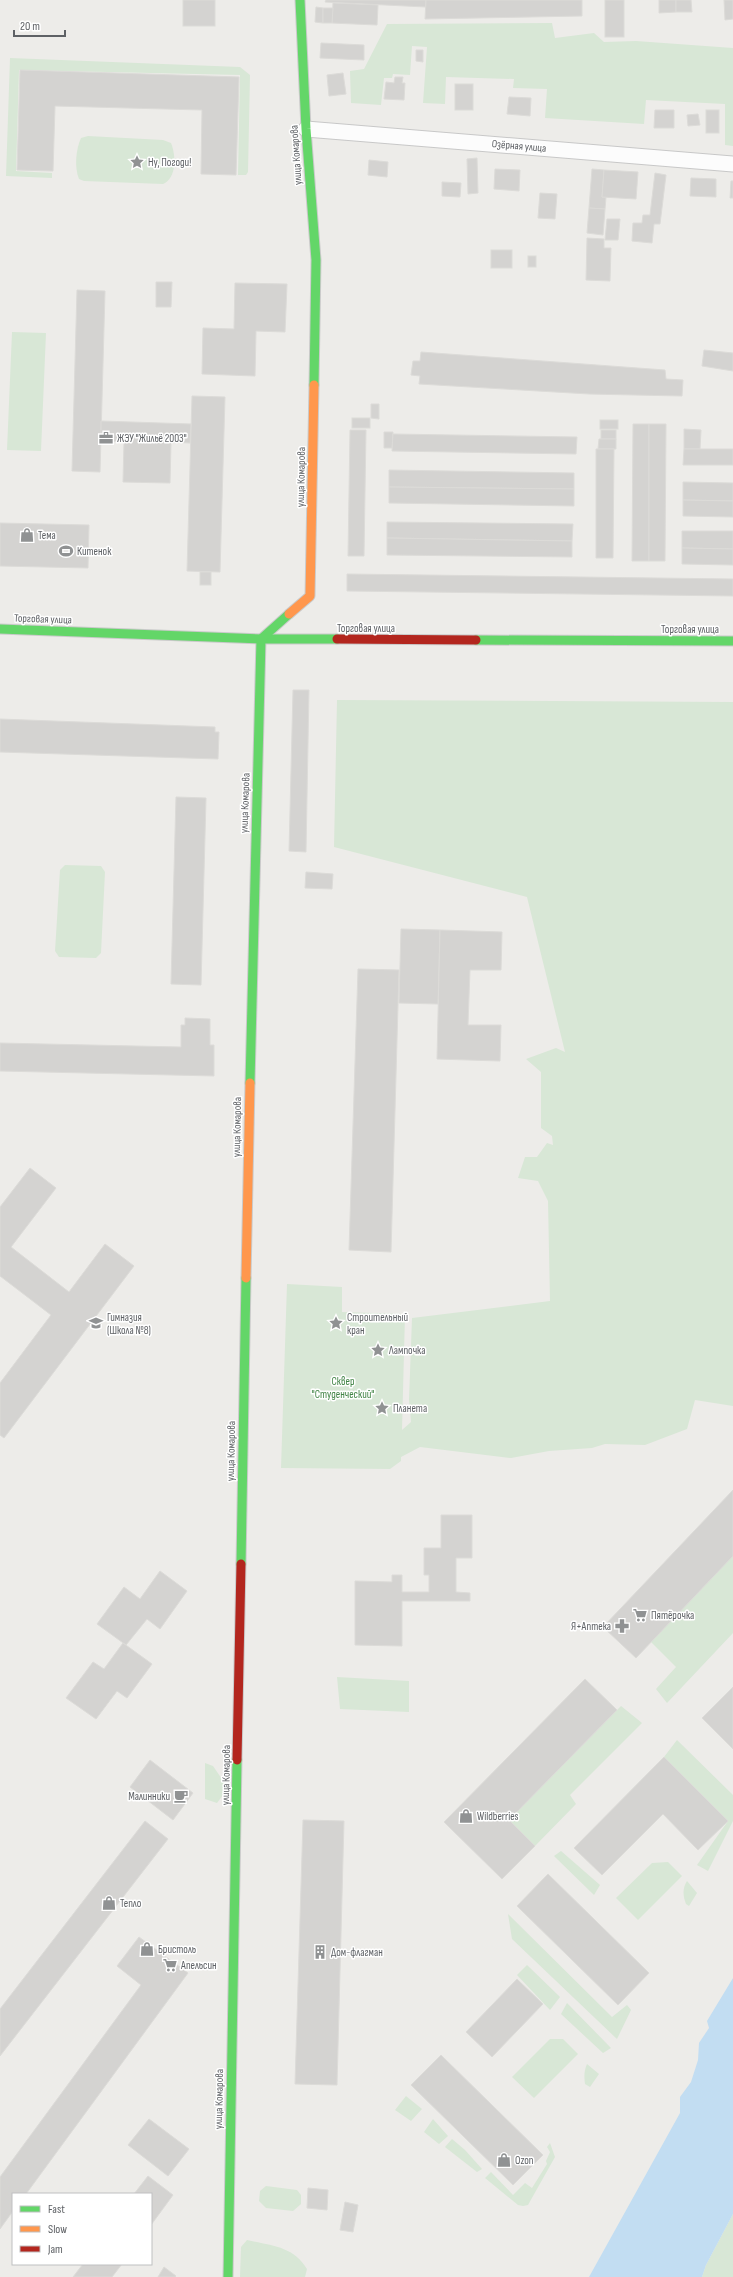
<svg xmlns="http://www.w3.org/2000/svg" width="733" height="2277" font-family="'Sofia Sans Condensed',sans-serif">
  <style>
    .green { fill: #d8e7d6 }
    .water { fill: #c2ddf2 }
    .building { fill: #d4d3d1; stroke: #dcdbd8 }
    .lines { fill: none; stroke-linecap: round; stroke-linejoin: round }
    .street-casing { stroke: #c8c8c8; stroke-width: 17 }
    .fast-casing { stroke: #cacaca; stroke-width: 11 }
    .slow-casing { stroke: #cacaca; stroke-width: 11 }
    .jam-casing { stroke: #cacaca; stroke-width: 11 }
    .street { stroke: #fcfcfc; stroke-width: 15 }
    .fast { stroke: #63d668; stroke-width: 9 }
    .slow { stroke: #ff974d; stroke-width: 9 }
    .jam { stroke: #b3261e; stroke-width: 9 }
    .labels { text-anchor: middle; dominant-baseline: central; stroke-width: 3; stroke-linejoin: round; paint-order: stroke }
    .street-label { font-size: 11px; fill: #5e6165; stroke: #fff }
    .poi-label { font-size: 11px; fill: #5e6165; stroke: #fff; text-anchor: start }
    .park-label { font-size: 11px; fill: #408345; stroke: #fff }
  </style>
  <rect width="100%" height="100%" fill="#edece9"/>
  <!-- green -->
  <g class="green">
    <path d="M 552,23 L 555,38 L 594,33 L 604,42 L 636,41 L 733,48 L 733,146 L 725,145 L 725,104 L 646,100 L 644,124 L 545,118 L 547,89 L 513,88 L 514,79 L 446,77 L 445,104 L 423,103 L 427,47 L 412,46 L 410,75 L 393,74 L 392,78 L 384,78 L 381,105 L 351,103 L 350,71 L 364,69 L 387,24 Z"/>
    <path d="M 10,58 L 240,67 L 250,75 L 248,172 L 246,175 L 238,175 L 240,75 L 19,70 L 16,171 L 52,173 L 52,178 L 6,176 Z"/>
    <path d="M 88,136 L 163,140 L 171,143 C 176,155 177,178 163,184 L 84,181 L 79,179 C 74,167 76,149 81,138 Z"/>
    <path d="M 12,332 L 46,333 L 41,451 L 7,450 Z"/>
    <path d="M 337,700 L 733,702 L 733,1406 L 695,1400 L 687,1429 L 645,1445 L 605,1444 L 592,1448 L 549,1451 L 511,1458 L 420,1447 L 401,1457 L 401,1461 L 390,1469 L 281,1468 L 287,1284 L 342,1287 L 342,1312 L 405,1314 L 402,1430 L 411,1422 L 409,1400 L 412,1318 L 550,1301 L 548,1201 L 538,1181 L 518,1178 L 525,1157 L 537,1157 L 547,1143 L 553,1145 L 552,1136 L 541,1128 L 541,1072 L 526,1059 L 556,1048 L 565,1052 L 527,897 L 334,847 Z"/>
    <path d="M 65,865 L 101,866 L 105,872 L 101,953 L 96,958 L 59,957 L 55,951 L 60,870 Z"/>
    <path d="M 733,1556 L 733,1633 L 667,1703 L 656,1689 L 676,1667 L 651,1642 Z"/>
    <path d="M 337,1677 L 409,1681 L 409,1712 L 340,1709 Z"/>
    <path d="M 621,1706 L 642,1723 L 570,1795 L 576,1804 L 535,1846 L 509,1820 Z"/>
    <path d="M 677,1740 L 733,1795 L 733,1821 L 708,1871 L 697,1865 L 728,1821 L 664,1757 Z"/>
    <path d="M 205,1763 L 213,1766 L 224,1782 L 223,1795 L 217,1803 L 205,1799 Z"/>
    <path d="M 561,1851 L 600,1885 L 594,1895 L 554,1856 Z"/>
    <path d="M 668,1862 L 682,1876 L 638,1920 L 616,1898 L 652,1863 Z"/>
    <path d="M 687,1881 L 697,1893 L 689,1906 L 686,1904 C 683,1896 682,1889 687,1881 Z"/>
    <path d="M 508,1914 L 612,2017 L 627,2005 L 631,2010 L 617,2039 L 512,1939 Z"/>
    <path d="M 527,1965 L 560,1997 L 550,2010 L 517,1975 Z"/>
    <path d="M 567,2003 L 611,2048 L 603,2053 L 561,2014 Z"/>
    <path d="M 550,2039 L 563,2039 L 578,2054 L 534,2098 L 512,2077 Z"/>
    <path d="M 587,2064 L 599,2074 L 590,2087 L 585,2084 C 584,2076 584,2071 587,2064 Z"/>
    <path d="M 406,2096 L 422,2109 L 411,2121 L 395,2110 Z"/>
    <path d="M 433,2119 L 448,2136 L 439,2144 L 424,2132 Z"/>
    <path d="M 452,2139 L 465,2150 L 482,2169 L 477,2172 L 445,2147 Z"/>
    <path d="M 550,2143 L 555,2157 L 528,2205 L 523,2206 L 518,2205 L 485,2178 L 491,2172 L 513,2195 L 525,2183 L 532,2188 L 547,2164 L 546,2161 L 550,2152 L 547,2147 Z"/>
    <path d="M 266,2186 L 297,2190 L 301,2195 L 301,2204 L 293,2211 L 266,2208 L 259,2201 L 260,2191 Z"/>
    <path d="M 733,2214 L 733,2277 L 702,2277 L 706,2265 Z"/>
    <path d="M 247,2240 C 272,2246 293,2246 307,2269 L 305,2277 L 240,2277 L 241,2247 Z"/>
  </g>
  <!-- water -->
  <path class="water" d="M 733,1978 L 733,2214 L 706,2265 L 702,2277 L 589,2277 L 680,2113 L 680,2097 L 691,2082 L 698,2060 L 699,2043 L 709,2028 L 707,2021 Z"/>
  <!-- building -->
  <g class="building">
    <rect x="183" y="0" width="32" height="26"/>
    <path d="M 326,0 L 426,0 L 426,7 L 325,2 Z"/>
    <path d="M 426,0 L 582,0 L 582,16 L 425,19 Z"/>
    <rect x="605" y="0" width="19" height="37"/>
    <path d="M 659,0 L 676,0 L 676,12 L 659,13 Z"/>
    <path d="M 676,0 L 691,0 L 692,12 L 676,12 Z"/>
    <path d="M 724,0 L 733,0 L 733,19 L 725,20 Z"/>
    <path d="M 333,3 L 378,5 L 377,25 L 332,23 Z"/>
    <path d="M 316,7 L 323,8 L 323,23 L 315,22 Z"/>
    <path d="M 323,8 L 333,8 L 332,23 L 323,23 Z"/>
    <path d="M 321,43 L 364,45 L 364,60 L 320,58 Z"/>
    <path d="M 416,50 L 423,50 L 423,62 L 416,61 Z"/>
    <path d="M 20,70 L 239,77 L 236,175 L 201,174 L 202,110 L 55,106 L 53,171 L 17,170 Z"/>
    <path d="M 343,73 L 346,94 L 329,96 L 327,75 Z"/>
    <path d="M 395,77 L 403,77 L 402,83 L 405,83 L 404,100 L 384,99 L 386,82 L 394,83 Z"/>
    <rect x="455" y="84" width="18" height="26"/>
    <path d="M 509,97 L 531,98 L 530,116 L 507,114 Z"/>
    <path d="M 655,110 L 674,110 L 674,128 L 654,128 Z"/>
    <rect x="706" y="110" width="13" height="23"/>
    <path d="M 698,114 L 700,125 L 688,126 L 687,115 Z"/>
    <path d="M 477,158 L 478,193 L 468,194 L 467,159 Z"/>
    <path d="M 369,160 L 388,162 L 387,177 L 368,175 Z"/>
    <path d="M 495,169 L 520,170 L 519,191 L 494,189 Z"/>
    <path d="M 592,169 L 604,170 L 602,197 L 606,197 L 605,209 L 589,208 Z"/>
    <path d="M 604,170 L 638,172 L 636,199 L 602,197 Z"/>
    <path d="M 655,173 L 666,175 L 660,224 L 654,224 L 652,243 L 632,241 L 633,223 L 642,223 L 643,215 L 650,215 Z"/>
    <path d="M 691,178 L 716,179 L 716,197 L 690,196 Z"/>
    <path d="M 731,181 L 733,181 L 733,198 L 730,198 Z"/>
    <path d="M 442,182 L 461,183 L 460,197 L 442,196 Z"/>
    <path d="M 540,193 L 557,194 L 555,219 L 538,218 Z"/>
    <path d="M 589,208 L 605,209 L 603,235 L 587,233 Z"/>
    <path d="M 607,219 L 620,219 L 618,240 L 605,240 Z"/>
    <path d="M 587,238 L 604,239 L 604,248 L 611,248 L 610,281 L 586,280 Z"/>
    <rect x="491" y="250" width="21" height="18"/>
    <rect x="528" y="256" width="8" height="11"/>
    <path d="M 156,282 L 172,282 L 171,307 L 156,307 Z"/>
    <path d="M 235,283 L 287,284 L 285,332 L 256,331 L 255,376 L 202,374 L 203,328 L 234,329 Z"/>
    <path d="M 77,290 L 105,291 L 100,472 L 72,471 Z"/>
    <path d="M 704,350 L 733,353 L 733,371 L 702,366 Z"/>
    <path d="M 421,352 L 665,370 L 666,379 L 683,380 L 682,396 L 589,394 L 419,384 L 420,376 L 411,375 L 413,361 L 420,361 Z"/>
    <path d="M 192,396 L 225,397 L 220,572 L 187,571 Z"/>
    <path d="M 371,404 L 379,404 L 379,419 L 371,418 Z"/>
    <rect x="352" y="418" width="18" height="10"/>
    <rect x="600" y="420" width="18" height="9"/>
    <path d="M 101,421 L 191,424 L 190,443 L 171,442 L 170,483 L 123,482 L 124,442 L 101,441 Z"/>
    <path d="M 633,424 L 649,424 L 649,561 L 632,561 Z"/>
    <path d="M 649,424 L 666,424 L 665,561 L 649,561 Z"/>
    <path d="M 684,429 L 701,430 L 700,449 L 684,449 Z"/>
    <path d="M 350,430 L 366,430 L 364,556 L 348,556 Z"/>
    <rect x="601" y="430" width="15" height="9"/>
    <path d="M 384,432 L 393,432 L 392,448 L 384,448 Z"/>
    <path d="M 393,434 L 577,437 L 576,454 L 392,451 Z"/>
    <path d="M 599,439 L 616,439 L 616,449 L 598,449 Z"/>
    <path d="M 596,449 L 614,449 L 613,558 L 596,558 Z"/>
    <path d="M 684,449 L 733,449 L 733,465 L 683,465 Z"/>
    <path d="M 389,470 L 574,473 L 574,489 L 389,487 Z"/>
    <path d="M 683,482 L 733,483 L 733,501 L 683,500 Z"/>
    <path d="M 389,487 L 574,489 L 574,506 L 389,503 Z"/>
    <path d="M 683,500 L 733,501 L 733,517 L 683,516 Z"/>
    <path d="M 387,522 L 573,524 L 572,541 L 387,538 Z"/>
    <path d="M 0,523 L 89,525 L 88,568 L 0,566 Z"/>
    <path d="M 682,531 L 733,531 L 733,549 L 682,548 Z"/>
    <path d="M 387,538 L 572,541 L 572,557 L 387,555 Z"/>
    <path d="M 682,548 L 733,549 L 733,565 L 682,564 Z"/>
    <rect x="200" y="572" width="11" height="13"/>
    <path d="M 347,574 L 733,579 L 733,596 L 347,591 Z"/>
    <path d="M 293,690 L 309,690 L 306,852 L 289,851 Z"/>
    <path d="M 0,719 L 215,727 L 215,732 L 219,732 L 218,759 L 0,752 Z"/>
    <path d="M 176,797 L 206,798 L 201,985 L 171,984 Z"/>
    <path d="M 306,872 L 333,874 L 332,889 L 305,888 Z"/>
    <path d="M 401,929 L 440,930 L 438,1004 L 399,1003 Z"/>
    <path d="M 440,930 L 502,932 L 501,970 L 470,970 L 468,1025 L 501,1025 L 500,1061 L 437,1059 Z"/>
    <path d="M 358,969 L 399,970 L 391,1252 L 349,1250 Z"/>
    <path d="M 185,1018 L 210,1019 L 210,1045 L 214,1045 L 214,1076 L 0,1071 L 0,1043 L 181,1047 L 181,1025 L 185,1025 Z"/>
    <path d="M 30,1168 L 56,1188 L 11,1247 L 69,1292 L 105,1244 L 134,1266 L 4,1438 L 0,1435 L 0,1383 L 51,1315 L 0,1276 L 0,1207 Z"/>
    <path d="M 733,1490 L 733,1556 L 636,1658 L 603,1627 Z"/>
    <path d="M 441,1515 L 472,1515 L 472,1558 L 456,1558 L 456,1592 L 470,1593 L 470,1601 L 402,1601 L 402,1646 L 355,1645 L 355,1581 L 392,1582 L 392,1575 L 402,1575 L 402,1592 L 429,1592 L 429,1575 L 424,1575 L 424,1548 L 441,1548 Z"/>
    <path d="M 160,1571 L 187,1591 L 160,1629 L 147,1619 L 126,1645 L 97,1624 L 124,1587 L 140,1599 Z"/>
    <path d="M 123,1643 L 152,1664 L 127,1698 L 117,1691 L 96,1719 L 66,1698 L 93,1662 L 104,1669 Z"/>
    <path d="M 585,1679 L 617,1710 L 509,1820 L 535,1846 L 502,1879 L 444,1822 Z"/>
    <path d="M 733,1687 L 733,1749 L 702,1718 Z"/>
    <path d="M 664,1757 L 728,1821 L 698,1850 L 663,1814 L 602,1875 L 574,1848 Z"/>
    <path d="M 150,1760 L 193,1793 L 173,1820 L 130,1787 Z"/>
    <path d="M 303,1820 L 344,1821 L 337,2085 L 295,2084 Z"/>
    <path d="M 145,1821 L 168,1839 L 0,2056 L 0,2009 Z"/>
    <path d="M 548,1874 L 649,1973 L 618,2005 L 517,1906 Z"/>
    <path d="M 139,1937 L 188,1973 L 26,2194 L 13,2194 L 13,2211 L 0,2229 L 0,2177 L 141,1985 L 117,1966 Z"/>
    <path d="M 517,1979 L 543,2004 L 492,2057 L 466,2032 Z"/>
    <path d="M 441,2055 L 543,2155 L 513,2185 L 411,2085 Z"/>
    <path d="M 149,2119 L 189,2149 L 168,2176 L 128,2145 Z"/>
    <path d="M 148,2176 L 173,2195 L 151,2225 L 151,2194 L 134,2194 Z"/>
    <path d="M 308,2188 L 328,2190 L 327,2210 L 307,2208 Z"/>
    <path d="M 345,2202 L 358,2205 L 353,2232 L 340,2230 Z"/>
    <path d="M 83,2264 L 122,2264 L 112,2277 L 73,2277 Z"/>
    <path d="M 164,2267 L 176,2276 L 175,2277 L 158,2277 Z"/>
  </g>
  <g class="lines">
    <defs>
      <path id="street" d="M 306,129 L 733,164"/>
      <g id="fast">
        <path d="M 300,0 L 306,129 L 316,260 L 314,385"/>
        <path d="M 0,629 L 261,639 L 337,639"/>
        <path d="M 476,640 L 733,641"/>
        <path d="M 250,1083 L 261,639 L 289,614"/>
        <path d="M 241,1564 L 246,1278"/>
        <path d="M 228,2277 L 237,1760"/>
      </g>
      <g id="slow">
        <path d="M 289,614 L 310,596 L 314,385"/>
        <path d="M 246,1278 L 250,1083"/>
      </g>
      <g id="jam">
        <path d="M 337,639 L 476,640"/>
        <path d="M 237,1760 L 241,1564"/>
      </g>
    </defs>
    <!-- street casing -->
    <use href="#street" class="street-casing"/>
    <!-- fast casing -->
    <use href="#fast" class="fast-casing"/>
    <!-- slow casing -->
    <use href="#slow" class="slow-casing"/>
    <!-- jam casing -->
    <use href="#jam" class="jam-casing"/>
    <!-- street -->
    <use href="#street" class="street"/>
    <!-- fast -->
    <use href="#fast" class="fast"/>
    <!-- slow -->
    <use href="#slow" class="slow"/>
    <!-- jam -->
    <use href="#jam" class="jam"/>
  </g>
  <!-- icons -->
  <defs>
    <symbol id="sight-bare" viewBox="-9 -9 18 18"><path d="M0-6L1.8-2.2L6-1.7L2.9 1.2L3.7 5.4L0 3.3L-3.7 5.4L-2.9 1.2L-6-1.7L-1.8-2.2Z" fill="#909293" stroke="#fff" stroke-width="2.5" paint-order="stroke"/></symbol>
    <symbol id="office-bare" viewBox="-9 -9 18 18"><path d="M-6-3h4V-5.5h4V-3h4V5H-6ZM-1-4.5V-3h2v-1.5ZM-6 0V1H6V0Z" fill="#909293" stroke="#fff" stroke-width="2.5" paint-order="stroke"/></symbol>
    <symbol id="shop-bare" viewBox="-9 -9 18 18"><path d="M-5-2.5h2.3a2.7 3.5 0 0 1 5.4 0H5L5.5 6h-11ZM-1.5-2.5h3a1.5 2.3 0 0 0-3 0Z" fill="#909293" stroke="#fff" stroke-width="2.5" paint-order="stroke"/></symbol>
    <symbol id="stadium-bare" viewBox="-9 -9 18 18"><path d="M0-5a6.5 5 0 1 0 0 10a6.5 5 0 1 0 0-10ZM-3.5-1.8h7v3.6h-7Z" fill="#909293" stroke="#fff" stroke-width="2.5" paint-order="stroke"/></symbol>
    <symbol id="school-bare" viewBox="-9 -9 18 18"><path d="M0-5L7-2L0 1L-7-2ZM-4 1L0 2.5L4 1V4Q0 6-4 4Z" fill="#909293" stroke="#fff" stroke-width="2.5" paint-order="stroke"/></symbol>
    <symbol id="supermarket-bare" viewBox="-9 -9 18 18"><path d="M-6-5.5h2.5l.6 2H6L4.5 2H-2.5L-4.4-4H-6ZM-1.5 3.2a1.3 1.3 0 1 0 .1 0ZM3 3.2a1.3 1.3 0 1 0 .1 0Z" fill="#909293" stroke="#fff" stroke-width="2.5" paint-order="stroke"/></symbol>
    <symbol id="pharmacy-bare" viewBox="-9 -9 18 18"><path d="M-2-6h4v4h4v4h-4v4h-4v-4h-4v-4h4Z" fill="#909293" stroke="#fff" stroke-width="2.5" paint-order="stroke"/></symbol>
    <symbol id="cafe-bare" viewBox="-9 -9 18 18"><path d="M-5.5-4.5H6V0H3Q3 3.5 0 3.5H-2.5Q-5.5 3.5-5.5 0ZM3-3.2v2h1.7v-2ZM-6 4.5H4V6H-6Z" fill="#909293" stroke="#fff" stroke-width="2.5" paint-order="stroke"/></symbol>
    <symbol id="building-bare" viewBox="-9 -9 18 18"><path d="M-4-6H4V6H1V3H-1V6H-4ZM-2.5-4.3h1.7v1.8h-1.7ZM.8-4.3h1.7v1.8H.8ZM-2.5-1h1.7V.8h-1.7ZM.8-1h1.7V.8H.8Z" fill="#909293" stroke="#fff" stroke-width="2.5" paint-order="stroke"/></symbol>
  </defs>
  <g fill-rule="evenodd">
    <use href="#sight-bare" x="127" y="152" width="20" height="20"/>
    <use href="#office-bare" x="96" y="428" width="20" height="20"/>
    <use href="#shop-bare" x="17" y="525" width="20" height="20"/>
    <use href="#stadium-bare" x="56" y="541" width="20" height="20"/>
    <use href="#school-bare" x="86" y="1313" width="20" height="20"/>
    <use href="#sight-bare" x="326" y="1313" width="20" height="20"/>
    <use href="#sight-bare" x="368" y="1340" width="20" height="20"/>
    <use href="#sight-bare" x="372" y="1398" width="20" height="20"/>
    <use href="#supermarket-bare" x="630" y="1605" width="20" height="20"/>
    <use href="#pharmacy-bare" x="612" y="1616" width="20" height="20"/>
    <use href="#cafe-bare" x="171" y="1786" width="20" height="20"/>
    <use href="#shop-bare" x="456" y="1806" width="20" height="20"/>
    <use href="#shop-bare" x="99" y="1893" width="20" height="20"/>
    <use href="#shop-bare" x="137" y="1939" width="20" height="20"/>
    <use href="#building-bare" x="310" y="1942" width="20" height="20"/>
    <use href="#supermarket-bare" x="160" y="1955" width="20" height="20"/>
    <use href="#shop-bare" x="494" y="2150" width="20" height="20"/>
  </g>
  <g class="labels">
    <!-- street labels -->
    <g class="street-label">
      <text transform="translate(519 146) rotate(5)">Озёрная улица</text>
      <text transform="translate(296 155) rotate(-94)">улица Комарова</text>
      <text transform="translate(301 477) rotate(-89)">улица Комарова</text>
      <text transform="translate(43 619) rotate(2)">Торговая улица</text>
      <text x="366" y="628">Торговая улица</text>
      <text x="690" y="629">Торговая улица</text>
      <text transform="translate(245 803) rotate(-88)">улица Комарова</text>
      <text transform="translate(237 1127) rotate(-89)">улица Комарова</text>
      <text transform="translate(231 1451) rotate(-89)">улица Комарова</text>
      <text transform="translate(226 1775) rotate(-89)">улица Комарова</text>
      <text transform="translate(219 2099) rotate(-89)">улица Комарова</text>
    </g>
    <!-- poi labels -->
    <g class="poi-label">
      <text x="148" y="162">Ну, Погоди!</text>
      <text x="117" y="438">ЖЭУ "Жильё 2003"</text>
      <text x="38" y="535">Тема</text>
      <text x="77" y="551">Китенок</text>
      <text x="107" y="1317">Гимназия<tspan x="107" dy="13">(Школа №8)</tspan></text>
      <text x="347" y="1317">Строительный<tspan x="347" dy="13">кран</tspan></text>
      <text x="389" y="1350">Лампочка</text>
      <text x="393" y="1408">Планета</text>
      <text x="651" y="1615">Пятёрочка</text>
      <text x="611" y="1626" text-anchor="end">Я+Аптека</text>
      <text x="170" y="1796" text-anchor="end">Малинники</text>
      <text x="477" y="1816">Wildberries</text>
      <text x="120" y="1903">Тепло</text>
      <text x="158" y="1949">Бристоль</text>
      <text x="331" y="1952">Дом-флагман</text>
      <text x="181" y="1965">Апельсин</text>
      <text x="515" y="2160">Ozon</text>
    </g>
    <!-- park labels -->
    <g class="park-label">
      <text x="343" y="1381">Сквер<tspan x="343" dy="13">"Студенческий"</tspan></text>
    </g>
  </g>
  <!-- legend -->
  <rect x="12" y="2193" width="140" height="72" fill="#ffffff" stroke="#bfc0c1"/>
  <rect x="20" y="2206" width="20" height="6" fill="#63d668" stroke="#bfc0c1"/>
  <text x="48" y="2213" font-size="12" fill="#5e6165">Fast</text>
  <rect x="20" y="2226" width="20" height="6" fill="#ff974d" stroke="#bfc0c1"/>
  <text x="48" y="2233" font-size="12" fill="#5e6165">Slow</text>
  <rect x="20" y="2246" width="20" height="6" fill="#b3261e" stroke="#bfc0c1"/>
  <text x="48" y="2253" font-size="12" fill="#5e6165">Jam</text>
  <!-- scale -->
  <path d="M14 30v6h51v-6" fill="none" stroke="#5e6165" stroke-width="2"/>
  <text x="20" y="30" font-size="12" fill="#5e6165" stroke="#ffffff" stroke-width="3" paint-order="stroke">20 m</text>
</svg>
